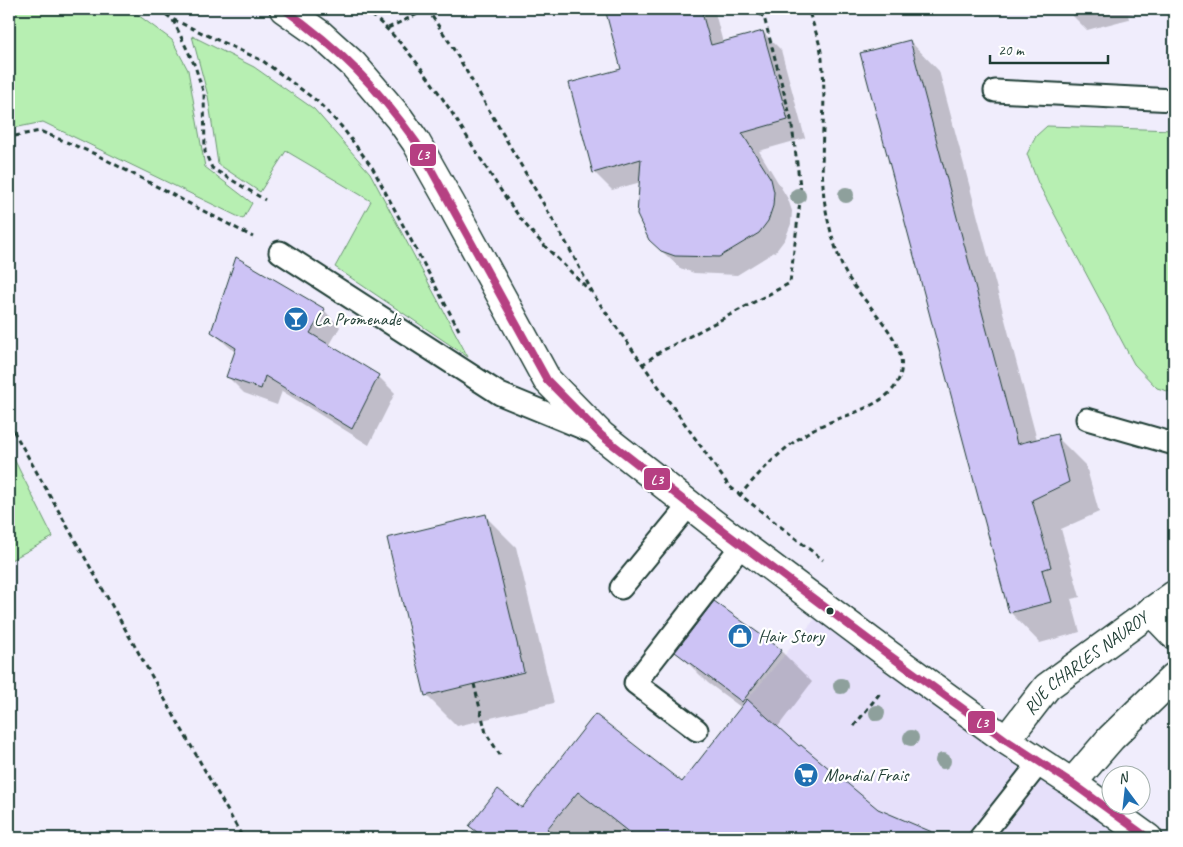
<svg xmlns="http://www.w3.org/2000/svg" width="1183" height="847" font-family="Caveat,sans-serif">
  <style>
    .built { fill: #e6e0fa }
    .green { fill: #b7efb2; stroke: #6b9673 }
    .shadow { fill: #0003 }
    .building { fill: #cdc3f5; stroke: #1f3d34 }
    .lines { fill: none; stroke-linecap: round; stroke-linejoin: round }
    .service-casing { stroke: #1f3d34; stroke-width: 25 }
    .tertiary-casing { stroke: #1f3d34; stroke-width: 31 }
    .secondary-casing { stroke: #1f3d34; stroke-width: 31 }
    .path { stroke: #1f3d34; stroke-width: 3; stroke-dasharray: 5 4; stroke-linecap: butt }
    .service { stroke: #fff; stroke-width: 21 }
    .tertiary { stroke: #fff; stroke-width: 28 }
    .secondary { stroke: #fff; stroke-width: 28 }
    .bus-1-casing { stroke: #fff; stroke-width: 11 }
    .bus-1 { stroke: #b63f82; stroke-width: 8 }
    .tree { fill: #8ea09c }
    .bus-dot { fill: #1f3d34; stroke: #fff; stroke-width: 2 }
    .labels { text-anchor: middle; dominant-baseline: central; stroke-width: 4.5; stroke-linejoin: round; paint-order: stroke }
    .poi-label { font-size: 18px; fill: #1f3d34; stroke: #fff; text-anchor: start }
    .street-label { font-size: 18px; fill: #1f3d34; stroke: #fff }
    .line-badge { stroke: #fff; stroke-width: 2 }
    .badge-label { font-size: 14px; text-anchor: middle; font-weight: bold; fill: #fff }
  </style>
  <rect width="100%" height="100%" fill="#f0edfc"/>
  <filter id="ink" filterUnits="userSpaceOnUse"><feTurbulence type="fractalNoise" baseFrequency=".02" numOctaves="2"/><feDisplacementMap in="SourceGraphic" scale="10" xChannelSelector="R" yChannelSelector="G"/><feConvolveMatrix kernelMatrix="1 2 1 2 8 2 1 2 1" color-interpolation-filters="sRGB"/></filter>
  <g filter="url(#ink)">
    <!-- built -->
    <path class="built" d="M 820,613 L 1137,838 L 636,838 L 746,701 Z"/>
    <!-- green -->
    <g class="green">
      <path d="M 9,9 L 105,9 L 138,15 L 172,40 L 188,70 L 205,167 L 252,203 L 243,219 L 43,122 L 9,129 Z"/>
      <path d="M 192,36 L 254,67 L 314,109 L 370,173 L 468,357 L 335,267 L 371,201 L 286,151 L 260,192 L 218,164 L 208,96 Z"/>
      <path d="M 1047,126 L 1174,130 L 1174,393 L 1157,388 L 1134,364 L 1038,183 L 1027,154 L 1036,136 Z"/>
      <path d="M 9,449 L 53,537 L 9,561 Z"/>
    </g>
    <!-- shadow -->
    <g class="shadow">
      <path d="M 606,9 L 714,9 L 723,43 L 763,32 L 781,50 L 805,138 L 759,151 L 788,199 L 792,211 L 791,224 L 785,239 L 776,251 L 737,275 L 694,273 L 680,268 L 650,240 L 641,182 L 612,190 L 594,172 L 622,70 Z"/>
      <path d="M 1066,9 L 1151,9 L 1128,15 L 1129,19 L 1087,30 Z"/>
      <path d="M 910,41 L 939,71 L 1037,440 L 1056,436 L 1086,466 L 1099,512 L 1061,529 L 1080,597 L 1071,599 L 1080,632 L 1040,643 L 1011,613 L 861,54 Z"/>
      <path d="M 324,310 L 340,327 L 329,346 L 378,376 L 395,393 L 369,445 L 282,391 L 277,405 L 244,393 L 227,376 L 235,352 L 212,332 Z"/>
      <path d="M 485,516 L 516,547 L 554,703 L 457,726 L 426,695 Z"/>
      <path d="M 715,603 L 781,651 L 812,682 L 777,728 L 877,810 L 887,814 L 914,838 L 483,838 L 470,826 L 522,810 L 595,716 L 682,783 L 742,708 L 708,683 L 677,652 Z"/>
    </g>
    <!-- building -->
    <g class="building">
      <path d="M 605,9 L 701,9 L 711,45 L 763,31 L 788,120 L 742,133 L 771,179 L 774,192 L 773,206 L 768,221 L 759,233 L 719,257 L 675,256 L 661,251 L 649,240 L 637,215 L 641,159 L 593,173 L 569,83 L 621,69 Z"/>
      <path d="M 910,40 L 1017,444 L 1057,434 L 1069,482 L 1032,500 L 1051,567 L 1042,570 L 1051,602 L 1009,613 L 860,53 Z"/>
      <path d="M 236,257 L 325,309 L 310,333 L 379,375 L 352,429 L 265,376 L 261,389 L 226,377 L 236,348 L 211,332 Z"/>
      <path d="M 486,514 L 524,672 L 425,696 L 387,538 Z"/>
      <path d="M 714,601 L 782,650 L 742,702 L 675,652 Z"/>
      <path d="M 747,699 L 799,746 L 801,745 L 878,809 L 946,838 L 636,838 L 578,792 L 547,829 L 559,838 L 485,838 L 469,826 L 498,789 L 522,808 L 595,714 L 682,782 Z"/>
    </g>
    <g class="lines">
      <defs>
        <g id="service">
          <path d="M 995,91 L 1174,100"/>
          <path d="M 280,252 L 500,394 L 595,433"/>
          <path d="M 1087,419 L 1174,444"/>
          <path d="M 621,588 L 689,505"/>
          <path d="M 697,730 L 635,683 L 742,545"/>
          <path d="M 980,838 L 1040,762"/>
        </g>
        <g id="tertiary">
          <path d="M 1151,611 L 1174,635"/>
          <path id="s1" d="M 1006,740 L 1047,687 L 1174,595"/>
          <path d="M 1072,783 L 1111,738 L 1174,677"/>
        </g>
        <path id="secondary" d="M 284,9 L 321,35 L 353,64 L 399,118 L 416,142 L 451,204 L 547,380 L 602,436 L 714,524 L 889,655 L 1006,740 L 1072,783 L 1148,838"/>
      </defs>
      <!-- service casing -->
      <use href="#service" class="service-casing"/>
      <!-- tertiary casing -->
      <use href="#tertiary" class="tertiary-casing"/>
      <!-- secondary casing -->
      <use href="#secondary" class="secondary-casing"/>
      <!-- path -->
      <g class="path">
        <path d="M 159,9 L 172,19 L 263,61 L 317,101 L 341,126 L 372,167 L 459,330"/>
        <path d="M 365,9 C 435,67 466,144 518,215 C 536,240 569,269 591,292"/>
        <path d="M 427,9 L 450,43 L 568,246 L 595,297 L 729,486 L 823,560"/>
        <path d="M 173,20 L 195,66 L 204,94 L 205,152 L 212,168 L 265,200"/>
        <path d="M 388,28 L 428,9"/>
        <path d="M 15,136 L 40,131 L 95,154 L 253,237"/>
        <path d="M 642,365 L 658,353 L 790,283 L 801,193 L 791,119 L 764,17 L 753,9"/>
        <path d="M 9,423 L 243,838"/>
        <path d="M 739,496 C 761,471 783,447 812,430 C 836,417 884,408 897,383 C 919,342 854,300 841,263 C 832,239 824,210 823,185 C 820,144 827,101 822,60 C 821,43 813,25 808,9"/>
        <path d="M 474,684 L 486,733 L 500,755"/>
        <path d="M 854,726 L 880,693"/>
      </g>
      <!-- service -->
      <use href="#service" class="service"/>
      <!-- tertiary -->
      <use href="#tertiary" class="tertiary"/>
      <!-- secondary -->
      <use href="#secondary" class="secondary"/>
      <defs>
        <path id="bus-1" d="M 284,9 C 339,48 377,87 416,142 L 547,380 L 602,436 L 714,524 L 889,655 L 1006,740 L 1072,783 L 1148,838"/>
      </defs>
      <!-- bus-1 casing -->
      <use href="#bus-1" class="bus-1-casing"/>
      <!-- bus-1 -->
      <use href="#bus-1" class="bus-1"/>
    </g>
    <!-- trees -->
    <g class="tree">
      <circle cx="846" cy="195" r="8"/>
      <circle cx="798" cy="196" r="8"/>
      <circle cx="841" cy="686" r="8"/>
      <circle cx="877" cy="713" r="8"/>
      <circle cx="911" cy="738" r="8"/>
      <circle cx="943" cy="761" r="8"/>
    </g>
  </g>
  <!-- icons -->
  <defs>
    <symbol id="bar-disc" viewBox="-11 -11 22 22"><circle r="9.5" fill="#1f6fb2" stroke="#fff"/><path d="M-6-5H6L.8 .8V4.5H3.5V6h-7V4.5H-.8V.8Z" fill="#fff"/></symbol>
    <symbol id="shop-disc" viewBox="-11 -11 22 22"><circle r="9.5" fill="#1f6fb2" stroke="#fff"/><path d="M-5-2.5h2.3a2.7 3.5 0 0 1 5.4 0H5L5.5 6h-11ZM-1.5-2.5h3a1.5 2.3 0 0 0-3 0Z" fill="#fff"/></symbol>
    <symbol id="supermarket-disc" viewBox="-11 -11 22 22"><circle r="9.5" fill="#1f6fb2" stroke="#fff"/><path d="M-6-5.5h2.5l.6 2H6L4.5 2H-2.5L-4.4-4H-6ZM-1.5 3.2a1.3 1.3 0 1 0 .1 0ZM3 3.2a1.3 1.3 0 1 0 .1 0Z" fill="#fff"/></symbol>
  </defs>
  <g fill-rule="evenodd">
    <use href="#bar-disc" x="282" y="305" width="28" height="28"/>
    <use href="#shop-disc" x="726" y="622" width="28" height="28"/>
    <use href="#supermarket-disc" x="792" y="761" width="28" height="28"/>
  </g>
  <!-- markers -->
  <circle class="bus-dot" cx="830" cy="611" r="4.5"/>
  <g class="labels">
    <!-- poi labels -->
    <g class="poi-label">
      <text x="314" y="319">La Promenade</text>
      <text x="758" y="636">Hair Story</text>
      <text x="824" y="775">Mondial Frais</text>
    </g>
    <!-- street labels -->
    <g class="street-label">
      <text stroke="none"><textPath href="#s1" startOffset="112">RUE CHARLES NAUROY</textPath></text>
    </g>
  </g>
  <g class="line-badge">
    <rect x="409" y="143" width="28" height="24" rx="5" fill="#b63f82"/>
    <rect x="643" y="467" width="28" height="24" rx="5" fill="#b63f82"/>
    <rect x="967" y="710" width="29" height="24" rx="5" fill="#b63f82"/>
  </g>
  <g class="badge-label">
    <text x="423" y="159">L3</text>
    <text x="657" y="484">L3</text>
    <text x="982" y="727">L3</text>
  </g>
  <!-- margin -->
  <rect width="1183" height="847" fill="none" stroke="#fff" stroke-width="30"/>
  <rect x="15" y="15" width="1153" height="817" fill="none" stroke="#1f3d34" stroke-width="2" filter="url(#ink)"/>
  <!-- north arrow -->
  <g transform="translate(1126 790) rotate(345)"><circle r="24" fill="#ffffff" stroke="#a5b1ae"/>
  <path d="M0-4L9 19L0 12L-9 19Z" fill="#1f6fb2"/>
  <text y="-8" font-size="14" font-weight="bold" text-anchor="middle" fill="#1f3d34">N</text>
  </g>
  <!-- scale -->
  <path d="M990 55v8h118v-8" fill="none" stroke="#1f3d34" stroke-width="2.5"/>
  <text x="998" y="55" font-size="15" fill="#1f3d34" stroke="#ffffff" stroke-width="4" paint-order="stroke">20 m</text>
</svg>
